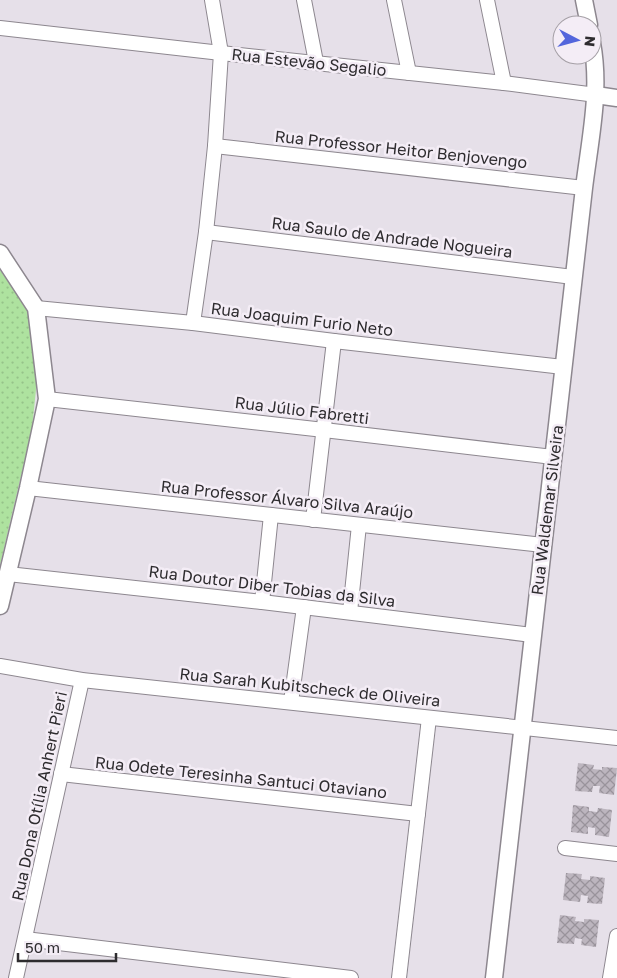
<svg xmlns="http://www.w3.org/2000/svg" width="617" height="978" font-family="'Golos Text',sans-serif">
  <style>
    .park { fill: url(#park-dots) }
    .building { fill: url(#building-cross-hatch) }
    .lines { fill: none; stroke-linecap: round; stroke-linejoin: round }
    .minor-casing { stroke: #8d878f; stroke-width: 16 }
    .tertiary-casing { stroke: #8d878f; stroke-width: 19 }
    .minor { stroke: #fff; stroke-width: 14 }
    .tertiary { stroke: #fff; stroke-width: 16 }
    .labels { text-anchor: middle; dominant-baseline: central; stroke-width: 5; stroke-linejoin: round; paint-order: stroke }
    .street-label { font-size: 16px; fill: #2e2c2f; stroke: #f4edf6 }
  </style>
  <defs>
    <pattern id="park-dots" width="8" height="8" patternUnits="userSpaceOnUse" patternTransform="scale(1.25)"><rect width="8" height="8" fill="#aee29f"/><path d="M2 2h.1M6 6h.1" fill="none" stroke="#96c289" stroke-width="1.8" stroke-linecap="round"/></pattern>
    <pattern id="building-cross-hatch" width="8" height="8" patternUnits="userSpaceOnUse" patternTransform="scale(1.25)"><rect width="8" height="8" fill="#bcb5be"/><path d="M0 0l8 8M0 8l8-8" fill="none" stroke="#99939b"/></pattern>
  </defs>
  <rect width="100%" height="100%" fill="#e6e0e9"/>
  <!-- park -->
  <path class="park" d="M 0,270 L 27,309 L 38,370 L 32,429 L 0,565 Z"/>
  <!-- building -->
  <g class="building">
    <path d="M 578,763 L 594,765 L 593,769 L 602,770 L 602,767 L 617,768 L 614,795 L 599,793 L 600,786 L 593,786 L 592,792 L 575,791 Z"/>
    <path d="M 573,805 L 589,807 L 589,811 L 597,812 L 598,808 L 612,810 L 609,837 L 595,835 L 595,828 L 588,827 L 588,834 L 571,832 Z"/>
    <path d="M 566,873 L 582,874 L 581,879 L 590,880 L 590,876 L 605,878 L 602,904 L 587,903 L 588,896 L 581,895 L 580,902 L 563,900 Z"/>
    <path d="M 560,915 L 576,917 L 575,921 L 584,922 L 584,919 L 599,920 L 596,947 L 581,945 L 582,939 L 575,938 L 574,944 L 557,943 Z"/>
  </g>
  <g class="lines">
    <defs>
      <g id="minor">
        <path d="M 304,0 L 316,62"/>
        <path d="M 394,0 L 409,73"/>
        <path d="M 487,0 L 504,83"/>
        <path d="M 0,28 L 221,53 L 504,83 L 596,95"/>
        <path d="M 215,146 L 584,188"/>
        <path d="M 206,232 L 573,277"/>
        <path d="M 36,308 L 193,323 L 334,341 L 563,367"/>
        <path d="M 193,323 L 206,232 L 215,146 L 221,53 L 212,0"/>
        <path d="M 47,399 L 324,430 L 553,457"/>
        <path d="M 28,488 L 543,545"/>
        <path d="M 313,520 L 334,341"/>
        <path d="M 8,574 L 262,602 L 532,635"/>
        <path d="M 262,602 L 271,515"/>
        <path d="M 350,612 L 359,525"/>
        <path d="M 0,666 L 82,680 L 617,738"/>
        <path d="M 291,702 L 304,607"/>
        <path d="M 61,774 L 418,814"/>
        <path d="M 565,848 L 617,854"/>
        <path d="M 25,939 L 351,978"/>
        <path d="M 16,978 L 82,680"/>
        <path d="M 399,978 L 429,718"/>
        <path d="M 610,978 L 617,936"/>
      </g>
      <g id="tertiary">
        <path d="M 584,0 L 589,25"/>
        <path d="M 596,95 L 617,98"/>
        <path d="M 0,253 L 36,308 L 47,399 L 28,488 L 0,606"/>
        <path d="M 494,978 L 584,188 C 590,139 601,91 592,43"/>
      </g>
    </defs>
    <!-- minor casing -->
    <use href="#minor" class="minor-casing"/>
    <!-- tertiary casing -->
    <use href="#tertiary" class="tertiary-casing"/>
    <!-- minor -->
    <use href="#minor" class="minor"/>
    <!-- tertiary -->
    <use href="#tertiary" class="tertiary"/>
  </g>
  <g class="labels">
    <!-- street labels -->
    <g class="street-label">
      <text transform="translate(309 62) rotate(6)">Rua Estevão Segalio</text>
      <text transform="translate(401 149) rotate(6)">Rua Professor Heitor Benjovengo</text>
      <text transform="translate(392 237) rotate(7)">Rua Saulo de Andrade Nogueira</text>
      <text transform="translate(302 319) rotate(7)">Rua Joaquim Furio Neto</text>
      <text transform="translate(302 410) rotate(7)">Rua Júlio Fabretti</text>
      <text transform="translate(287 499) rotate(6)">Rua Professor Álvaro Silva Araújo</text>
      <text transform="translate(547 510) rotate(-83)">Rua Waldemar Silveira</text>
      <text transform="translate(272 586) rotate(7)">Rua Doutor Diber Tobias da Silva</text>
      <text transform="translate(310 687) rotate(6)">Rua Sarah Kubitscheck de Oliveira</text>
      <text transform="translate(241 777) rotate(6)">Rua Odete Teresinha Santuci Otaviano</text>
      <text transform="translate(39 796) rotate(-78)">Rua Dona Otília Anhert Pieri</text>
    </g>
  </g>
  <!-- north arrow -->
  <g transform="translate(577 40) rotate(96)"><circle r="24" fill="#f4edf6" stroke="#a5a0a6"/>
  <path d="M0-4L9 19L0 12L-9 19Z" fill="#5366dc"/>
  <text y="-8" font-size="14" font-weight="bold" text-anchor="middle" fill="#2e2c2f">N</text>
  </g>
  <!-- scale -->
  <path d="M18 953v8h98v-8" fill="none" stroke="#2e2c2f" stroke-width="2.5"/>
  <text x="25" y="953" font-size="15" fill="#2e2c2f" stroke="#f4edf6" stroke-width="4" paint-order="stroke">50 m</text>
</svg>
